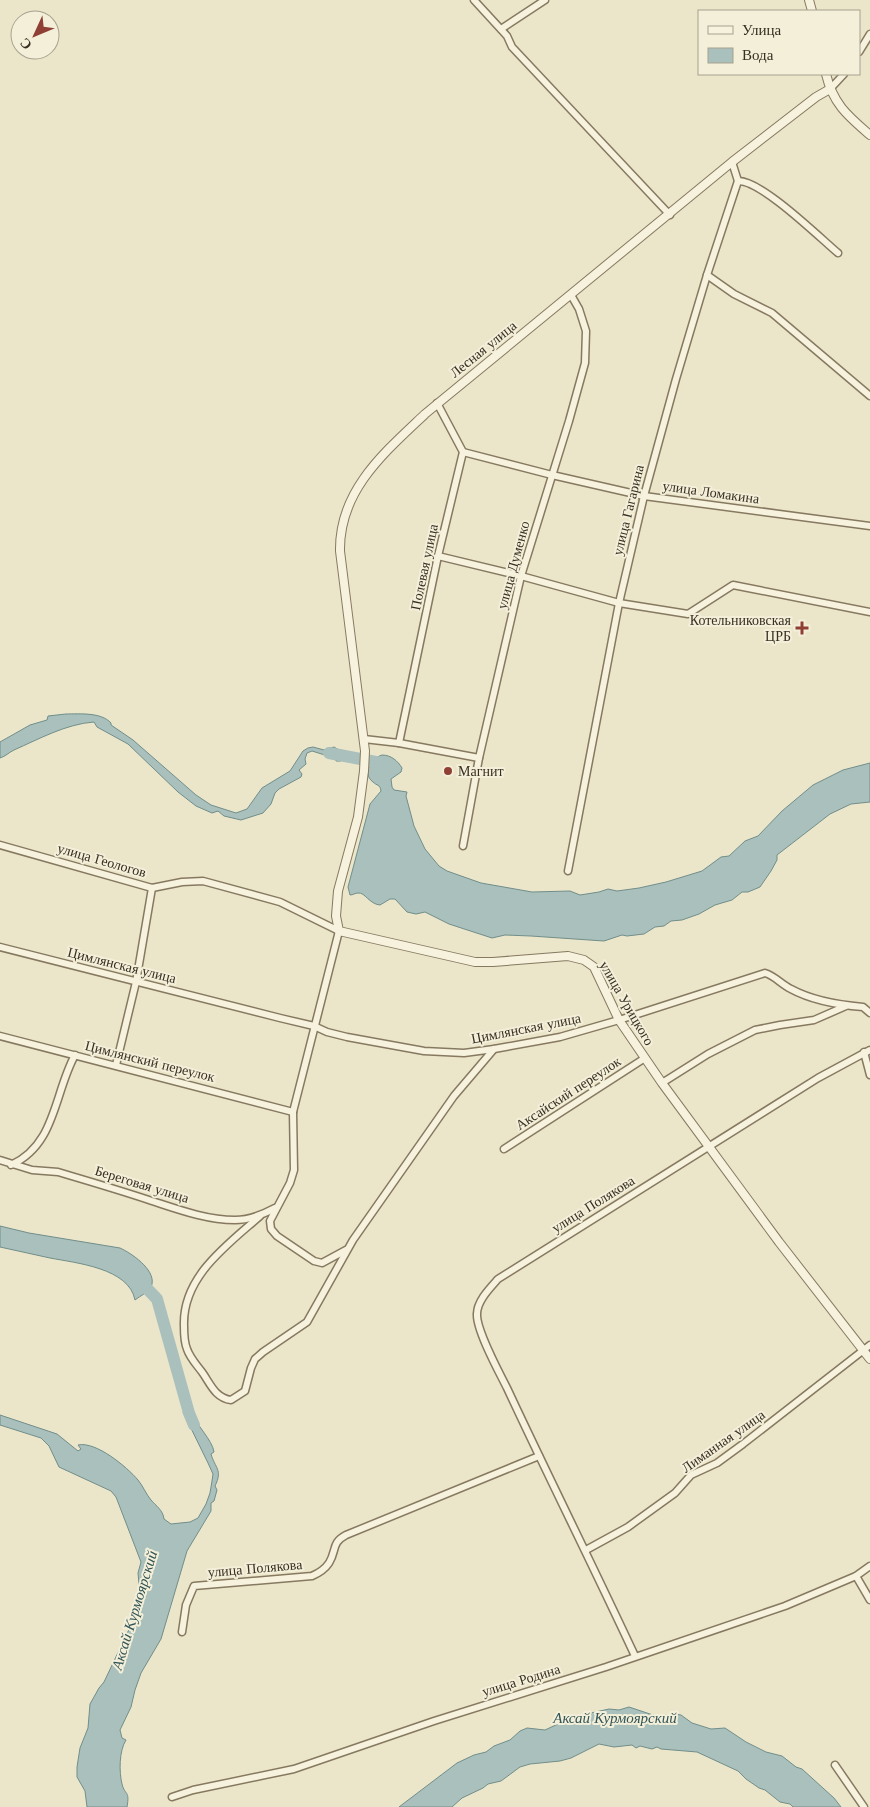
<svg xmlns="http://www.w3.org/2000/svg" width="870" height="1807" font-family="'Libre Baskerville',serif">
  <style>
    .water { fill: #aac0bc; stroke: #718e8a }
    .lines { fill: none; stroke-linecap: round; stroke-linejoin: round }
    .river { stroke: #aac0bc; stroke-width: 12 }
    .minor-casing { stroke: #867960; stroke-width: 9 }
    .tertiary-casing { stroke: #867960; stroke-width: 10 }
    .minor { stroke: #f6f2dd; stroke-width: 6 }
    .tertiary { stroke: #f6f2dd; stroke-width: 8 }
    .poi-dot { fill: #903f35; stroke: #f3efd9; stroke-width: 2 }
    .labels { text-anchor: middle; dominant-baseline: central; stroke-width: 4; stroke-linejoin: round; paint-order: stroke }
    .street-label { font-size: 14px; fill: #382f22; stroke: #f3efd9 }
    .poi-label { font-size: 14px; fill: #382f22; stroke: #f3efd9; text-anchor: end }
    .water-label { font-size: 15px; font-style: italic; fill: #335456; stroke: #f3efd9 }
  </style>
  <rect width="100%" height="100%" fill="#ebe5ca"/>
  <!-- water -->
  <g class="water">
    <path d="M 66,714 C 80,714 101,712 111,723 L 111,725 L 133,740 L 196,795 L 211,805 L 236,813 L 247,809 L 262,788 L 290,771 L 303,751 L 308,748 L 313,747 L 324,750 L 334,747 L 339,750 L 342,750 L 345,757 L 341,761 L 336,761 L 335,756 L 328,756 L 312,751 L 307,753 L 305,759 L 306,764 L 299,770 L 302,774 L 301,777 L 279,789 L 275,793 L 271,804 L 263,813 L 241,820 L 224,816 L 218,811 L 212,813 L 196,806 L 178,792 L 128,744 L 97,727 L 94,722 C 66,724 39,739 14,750 C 8,753 6,756 0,758 L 0,742 L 30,725 L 47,720 L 48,716 Z"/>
    <path d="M 382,755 C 391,755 398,761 402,768 L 401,772 L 391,779 L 392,787 L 394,790 L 407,792 L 406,796 L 414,826 L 425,849 L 439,866 L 447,871 L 481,883 L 532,892 L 570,891 L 580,895 L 599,892 L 608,889 L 617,891 L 639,888 L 666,882 L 702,871 L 721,857 L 729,856 L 745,841 L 758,836 L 782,811 L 813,785 L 843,770 L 870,763 L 870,802 L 851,804 L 830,814 L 777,855 L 777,860 L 771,871 L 760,887 L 748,892 L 742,892 L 732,900 L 715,905 L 699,914 L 682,920 L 671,921 L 664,926 L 655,927 L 644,934 L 627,936 L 622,935 L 604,941 L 531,936 L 505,935 L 492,938 L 449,924 L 425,912 L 416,914 L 407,912 L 395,899 L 390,899 L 380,905 C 369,904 365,892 358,893 C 355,893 353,895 350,895 L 348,887 L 370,804 L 381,791 C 380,784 377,786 373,782 C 361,773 372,758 382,755 Z"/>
    <path d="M 0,1226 L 29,1233 L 120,1248 C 131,1253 155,1269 152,1284 C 151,1291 140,1296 135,1300 C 129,1268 76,1263 50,1258 C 33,1254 17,1251 0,1247 Z"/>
    <path d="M 190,1411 C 195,1423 213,1441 214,1452 L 211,1454 C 215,1468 223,1470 215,1486 L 217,1490 L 214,1501 L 211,1503 L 211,1511 L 187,1551 L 161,1639 L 141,1673 L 135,1690 L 131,1707 L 120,1730 L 122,1738 L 126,1740 C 119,1751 119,1772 122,1784 C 125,1796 130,1790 127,1807 L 87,1807 L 85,1791 L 77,1777 L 77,1767 L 80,1748 L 88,1728 L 90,1704 L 99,1688 L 104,1682 L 133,1621 L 141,1591 L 139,1584 L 138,1573 L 141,1562 L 116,1497 L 111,1491 L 59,1467 L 49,1446 L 41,1438 L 0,1425 L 0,1415 L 57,1434 L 78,1451 L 81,1449 L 78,1445 C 96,1441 127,1467 138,1480 C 143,1486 146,1494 151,1500 C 156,1506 163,1510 164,1519 L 171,1524 L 190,1522 L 198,1518 L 206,1504 L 210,1493 L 212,1481 L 213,1474 L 208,1463 L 183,1412 Z"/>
    <path d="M 629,1707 L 656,1716 L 675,1714 L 681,1715 L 692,1723 L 711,1729 L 725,1728 L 746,1742 L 766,1752 L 782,1756 L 796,1767 L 802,1769 L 834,1798 L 841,1807 L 793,1807 L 790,1804 L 780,1802 L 765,1790 L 759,1788 L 746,1779 L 738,1771 L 697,1752 L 661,1749 L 657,1747 L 652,1749 L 640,1746 L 636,1748 L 632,1745 L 614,1747 L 599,1744 L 571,1758 L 560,1761 L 530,1764 L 520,1767 L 501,1781 L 488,1784 L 483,1788 L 462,1798 L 452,1807 L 399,1807 L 457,1763 L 474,1755 L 486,1752 L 494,1746 L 510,1740 L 520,1731 L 527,1728 L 545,1730 L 573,1717 L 609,1709 L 619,1710 Z"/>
  </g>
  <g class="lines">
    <!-- river -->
    <g class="river">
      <path d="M 329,753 L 381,763 L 383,770"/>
      <path d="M 137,1278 L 157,1299 L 189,1413 L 194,1425"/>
    </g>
    <defs>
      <g id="minor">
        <path d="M 474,0 L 507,36 L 512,47 L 670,215"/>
        <path d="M 501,29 L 545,0"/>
        <path d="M 859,52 L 870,34"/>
        <path d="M 830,89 L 844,74"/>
        <path d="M 738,181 C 761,180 819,237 838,253"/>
        <path d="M 707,275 L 734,294 L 772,313 L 870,396"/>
        <path d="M 463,452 L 552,475 L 644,496 L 870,526"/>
        <path d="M 438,556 L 521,576 L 619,603 L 688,614 L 733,585 L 870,612"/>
        <path d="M 364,739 L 399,743 L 479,758"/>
        <path d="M 399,743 L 438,556 L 463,452 L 437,403"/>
        <path d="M 0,845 L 152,888 L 182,882 L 203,881 L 280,902 L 339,931 L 293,1112 L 294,1170 L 290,1183 L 270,1221 L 271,1229 L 277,1236 L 314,1261 L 322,1263 L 346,1250"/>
        <path d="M 463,846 L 479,758 L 521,576 L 569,421 L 585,363 L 586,331 L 579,309 L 571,295"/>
        <path d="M 568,871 L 619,603 L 644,496 L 676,379 L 707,275 L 738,181 L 732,162"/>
        <path d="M 0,947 L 280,1018 L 314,1026 L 327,1032 L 347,1037 L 424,1051 L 464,1053 L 494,1049 L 560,1037 L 619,1020 L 765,973 C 775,976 781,984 791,989 C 813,1001 839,1005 863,1007 L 870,1013"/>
        <path d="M 0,1036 L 293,1112"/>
        <path d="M 864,1052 L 870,1075"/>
        <path d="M 116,1065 L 136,982 L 152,888"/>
        <path d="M 662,1083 L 708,1054 L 755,1030 L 780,1025 L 814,1020 L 846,1006"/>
        <path d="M 504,1149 L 645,1058"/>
        <path d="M 0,1160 L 32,1170 L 58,1172 L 68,1175 C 95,1183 122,1191 149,1200 C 177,1209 206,1220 235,1220 C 250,1220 262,1215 275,1208"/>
        <path d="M 11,1165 C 56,1145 54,1093 75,1055"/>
        <path d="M 260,1216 C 227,1245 182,1277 184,1326 C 184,1334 184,1342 187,1349 C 190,1358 196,1364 202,1372 C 210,1383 215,1398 231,1400 L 245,1391 L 251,1368 L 255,1359 L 263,1352 L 307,1322 L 353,1240 L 454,1096 L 494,1049"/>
        <path d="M 586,1550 L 628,1527 L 675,1493 L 691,1475 L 717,1463 L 743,1444 L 870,1345"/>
        <path d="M 856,1576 L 870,1600"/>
        <path d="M 182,1632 L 186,1605 L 194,1586 L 312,1576 C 319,1573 325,1569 329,1563 C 337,1550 331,1543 346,1535 L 539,1456"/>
        <path d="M 635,1656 C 593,1566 549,1478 507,1388 C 499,1372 476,1330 477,1314 C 477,1301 490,1288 498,1279 L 818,1078 L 870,1050"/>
        <path d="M 835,1765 L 864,1807"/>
        <path d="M 172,1797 L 193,1790 L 294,1769 L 434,1721 L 606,1667 L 785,1606 L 856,1576 L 870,1566"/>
      </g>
      <g id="tertiary">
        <path d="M 809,0 L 812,11"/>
        <path d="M 826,74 C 833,104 848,116 870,135"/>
        <path d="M 830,89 L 816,97 L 732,162 L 425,414 C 385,452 339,490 340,551 L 365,751 L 364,771 L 358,817 L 338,891 L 336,916 L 339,931 L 475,962 L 493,962 L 568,956 L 584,960 L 594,967 L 619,1020 L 662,1083 L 779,1242 L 870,1359"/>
      </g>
    </defs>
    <!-- minor casing -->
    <use href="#minor" class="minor-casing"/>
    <!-- tertiary casing -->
    <use href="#tertiary" class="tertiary-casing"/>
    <!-- minor -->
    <use href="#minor" class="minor"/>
    <!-- tertiary -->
    <use href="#tertiary" class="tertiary"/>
  </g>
  <!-- markers -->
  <g class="poi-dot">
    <path d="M799.5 620.5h5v5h5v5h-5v5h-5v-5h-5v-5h5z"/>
    <circle cx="448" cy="771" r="5"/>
  </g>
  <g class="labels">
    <!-- street labels -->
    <g class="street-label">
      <text transform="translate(483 349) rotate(-39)">Лесная улица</text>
      <text transform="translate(711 492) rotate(8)">улица Ломакина</text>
      <text transform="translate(628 510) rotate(-76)">улица Гагарина</text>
      <text transform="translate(513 565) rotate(-75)">улица Думенко</text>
      <text transform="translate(424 567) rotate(-78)">Полевая улица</text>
      <text transform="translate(102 860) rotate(16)">улица Геологов</text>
      <text transform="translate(122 965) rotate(14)">Цимлянская улица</text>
      <text transform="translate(627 1003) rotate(60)">улица Урицкого</text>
      <text transform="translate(526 1028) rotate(-11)">Цимлянская улица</text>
      <text transform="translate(150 1061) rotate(14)">Цимлянский переулок</text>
      <text transform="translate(568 1093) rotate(-33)">Аксайский переулок</text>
      <text transform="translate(142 1184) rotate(17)">Береговая улица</text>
      <text transform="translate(593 1204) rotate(-32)">улица Полякова</text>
      <text transform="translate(723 1441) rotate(-35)">Лиманная улица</text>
      <text transform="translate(255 1568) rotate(-5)">улица Полякова</text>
      <text transform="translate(521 1680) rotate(-17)">улица Родина</text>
    </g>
    <!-- poi labels -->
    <g class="poi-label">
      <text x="791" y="620">Котельниковская<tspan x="791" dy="16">ЦРБ</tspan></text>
      <text x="458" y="771" text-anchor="start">Магнит</text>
    </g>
    <!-- water labels -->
    <g class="water-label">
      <text transform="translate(134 1610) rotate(-73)">Аксай Курмоярский</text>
      <text x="615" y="1717">Аксай Курмоярский</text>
    </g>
  </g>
  <!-- legend -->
  <rect x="698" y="10" width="162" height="65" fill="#f3efd9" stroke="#a8a290"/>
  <rect x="708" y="26" width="25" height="8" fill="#f6f2dd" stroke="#a8a290"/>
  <text x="742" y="35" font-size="15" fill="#382f22">Улица</text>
  <rect x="708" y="48" width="25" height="15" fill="#aac0bc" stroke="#a8a290"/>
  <text x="742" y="60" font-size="15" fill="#382f22">Вода</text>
  <!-- north arrow -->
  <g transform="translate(35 35) rotate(226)"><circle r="24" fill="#f3efd9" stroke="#a8a290"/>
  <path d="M0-4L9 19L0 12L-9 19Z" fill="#903f35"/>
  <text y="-8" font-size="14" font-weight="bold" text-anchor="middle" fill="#382f22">С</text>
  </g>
</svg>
